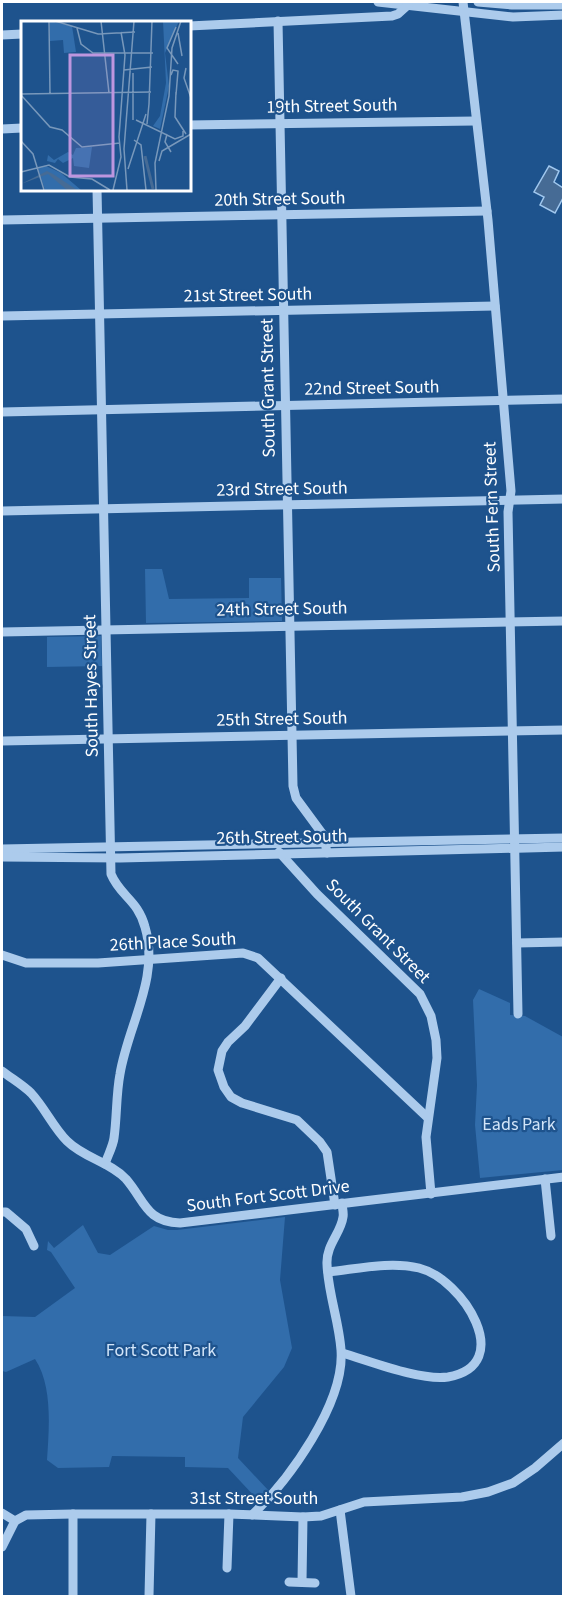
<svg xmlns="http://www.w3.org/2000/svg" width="565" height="1598" font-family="'Source Sans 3',sans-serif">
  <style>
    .green { fill: #326dab }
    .water { fill: #466b95; stroke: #a0c7ee; stroke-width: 1.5 }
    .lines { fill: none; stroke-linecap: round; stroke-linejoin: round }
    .minor { stroke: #accbec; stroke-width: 9 }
    .labels { text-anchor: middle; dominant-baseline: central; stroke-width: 4.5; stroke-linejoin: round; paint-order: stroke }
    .street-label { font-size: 18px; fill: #fff; stroke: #1e538d }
    .park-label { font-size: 18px; fill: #d2e5f9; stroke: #1e538d }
    .inset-river { fill: none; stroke: #466b95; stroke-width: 3 }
    .inset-road { fill: none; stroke: #7898bb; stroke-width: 1.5 }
    .view { fill: #bd96df; fill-opacity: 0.15; stroke: #bd96df; stroke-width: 3 }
    .inset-edge { fill: none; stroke: #fff; stroke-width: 3 }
  </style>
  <rect width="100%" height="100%" fill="#1e538d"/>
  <!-- green -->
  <g class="green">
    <path d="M 145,569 L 162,569 L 169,599 L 249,598 L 249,578 L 281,578 L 282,621 L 146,623 Z"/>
    <path d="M 101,636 L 102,666 L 47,667 L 47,637 Z"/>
    <path d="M 479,989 L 510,1003 L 510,1015 L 525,1016 L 563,1037 L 563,1170 L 480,1178 L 475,1125 L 477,1085 L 473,1000 Z"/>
    <path d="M 285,1217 L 280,1280 L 292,1348 L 284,1367 L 243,1417 L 238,1458 L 269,1491 L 257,1499 L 228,1468 L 185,1467 L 185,1457 L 112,1456 L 109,1467 L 58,1468 L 47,1460 C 49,1429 53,1386 35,1359 L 6,1372 L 2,1371 L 2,1316 L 35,1317 L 75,1288 L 51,1252 L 47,1250 L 48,1241 L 54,1248 L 83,1225 L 98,1253 L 110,1255 L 154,1226 L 168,1230 L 177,1230 Z"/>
  </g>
  <!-- water -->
  <path class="water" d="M 549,166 L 559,171 L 554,182 L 563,188 L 563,198 L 555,213 L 540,205 L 544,197 L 534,192 Z"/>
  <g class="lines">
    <!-- minor -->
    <g class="minor">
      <path d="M 378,2 L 513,17 L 564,15"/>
      <path d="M 463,2 L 488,220 L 511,491 L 508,512 L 518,1014"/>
      <path d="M 478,2 L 512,5 L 564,5"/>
      <path d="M 278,21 L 293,786 L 296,798 L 324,836 L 327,853"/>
      <path d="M 189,26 L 392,16 L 398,14 L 408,5"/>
      <path d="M 2,35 L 22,34"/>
      <path d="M 189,125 L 475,121"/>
      <path d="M 2,129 L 22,128"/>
      <path d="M 97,189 L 111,874 C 120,896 138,900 145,927 C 160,978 128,1025 120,1074 C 116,1095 117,1117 114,1138 C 113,1146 108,1155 105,1164"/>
      <path d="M 2,220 L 487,211"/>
      <path d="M 2,316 L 495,306"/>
      <path d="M 2,412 L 564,399"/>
      <path d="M 2,511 L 564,499"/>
      <path d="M 2,632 L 564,621"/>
      <path d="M 2,741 L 564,730"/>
      <path d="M 2,849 L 564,838"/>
      <path d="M 279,852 L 317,894 L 420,994 L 431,1016 L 436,1040 L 437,1058 L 426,1137 L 431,1194"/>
      <path d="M 2,857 L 120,858 L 564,847"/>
      <path d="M 517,943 L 564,942"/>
      <path d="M 2,955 L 26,963 L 98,963 L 243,953 L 258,958 L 428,1118"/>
      <path d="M 281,978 L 245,1026 L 228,1042 L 222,1051 L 218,1070 L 224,1087 L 231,1097 L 242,1103 L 297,1120 L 320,1142 L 327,1152 L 335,1205"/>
      <path d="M 2,1071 C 11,1078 23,1085 31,1093 C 45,1108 53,1127 67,1141 C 84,1158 110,1162 126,1179 C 145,1201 146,1222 180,1223 L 564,1177"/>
      <path d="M 545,1179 L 551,1236"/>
      <path d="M 2,1212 L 6,1212 L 26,1229 L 34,1246"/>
      <path d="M 328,1272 C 357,1269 390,1261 419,1268 C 463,1279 517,1365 448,1377 C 420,1381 370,1361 342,1353"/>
      <path d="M 340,1510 L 351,1596"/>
      <path d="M 2,1513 L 15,1521 L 26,1515 L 73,1514 L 229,1514 L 303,1517 L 321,1516 L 364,1502 L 462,1497 L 488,1492 L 513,1483 L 535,1468 L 564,1443"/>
      <path d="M 252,1515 C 289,1480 345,1403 341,1350 C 339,1321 328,1293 327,1264 C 326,1245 341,1233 343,1217 C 344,1213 342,1207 342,1203"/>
      <path d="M 2,1547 L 15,1521"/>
      <path d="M 227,1568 L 229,1514"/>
      <path d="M 289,1582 L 315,1583"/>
      <path d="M 302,1582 L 303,1517"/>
      <path d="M 73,1596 L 73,1514"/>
      <path d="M 149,1596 L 151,1514"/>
    </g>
  </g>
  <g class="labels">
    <!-- street labels -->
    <g class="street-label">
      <text transform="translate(332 106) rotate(-1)">19th Street South</text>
      <text transform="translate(280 199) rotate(-1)">20th Street South</text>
      <text transform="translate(248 295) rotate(-1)">21st Street South</text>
      <text transform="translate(268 388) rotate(-91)">South Grant Street</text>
      <text transform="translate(372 388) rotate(-1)">22nd Street South</text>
      <text transform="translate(282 489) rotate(-1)">23rd Street South</text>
      <text transform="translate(492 507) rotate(-92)">South Fern Street</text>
      <text transform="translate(282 609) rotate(-1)">24th Street South</text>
      <text transform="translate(91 686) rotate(-91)">South Hayes Street</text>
      <text transform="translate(282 719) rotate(-1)">25th Street South</text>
      <text transform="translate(282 837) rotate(-1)">26th Street South</text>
      <text transform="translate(378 931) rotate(45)">South Grant Street</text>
      <text transform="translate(173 942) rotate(-3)">26th Place South</text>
      <text transform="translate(268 1196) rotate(-7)">South Fort Scott Drive</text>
      <text x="254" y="1498">31st Street South</text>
    </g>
    <!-- park labels -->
    <g class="park-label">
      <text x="519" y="1124">Eads Park</text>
      <text x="161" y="1350">Fort Scott Park</text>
    </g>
  </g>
  <!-- overview -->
  <g transform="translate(21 21)">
    <rect width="170" height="170" fill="#1e538d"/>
    <path d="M 29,0 L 51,5 L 55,31 L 43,32 L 42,19 L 29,20 ZM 142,0 L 158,0 L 144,32 L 148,65 L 139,108 L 132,105 L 139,95 L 145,62 ZM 71,126 L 68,147 L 53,145 L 52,137 L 42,142 L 37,138 L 34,142 L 26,140 L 27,134 L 33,139 L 47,131 L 52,134 L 55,127 ZM 25,145 L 40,152 L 60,169 L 24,169 L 17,147 Z" fill="#326dab"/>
    <path d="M 26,150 L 32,153 L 56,169 L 46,169 L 27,153 L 0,163 Z" fill="#466b95"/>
    <path class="inset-river" d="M 124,135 L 132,168"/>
    <path class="inset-road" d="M 28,0 L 29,73M 34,0 L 77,13 L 114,11M 80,0 L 88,72M 155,6 L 146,27 L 157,43M 56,7 L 60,23 L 72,32 L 132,32M 157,12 L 161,35M 165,47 L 163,57 L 170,77M 103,49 L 131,46M 112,52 L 112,99M 150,54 L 152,49 L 157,50 L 155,74M 155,71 L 154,96 L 165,113M 0,73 L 130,71M 0,74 L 29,106 L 41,109 L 61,126 L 99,122M 128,83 L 131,0M 115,99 L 154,118 L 162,115 L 162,110M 126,103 L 128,83M 146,113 L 144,121 L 150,131M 113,119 L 120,124 L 125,169M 0,120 L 12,133 L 23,169M 138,140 L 141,130 L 170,113M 107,148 L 125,93M 0,151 L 28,144 L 49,156 L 71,158 L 89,169M 92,169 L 100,136 L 98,116 L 104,34 L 100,11M 106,169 L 103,128 L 113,0M 135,169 L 134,142 L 148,75 L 151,27 L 160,0"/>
    <path class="view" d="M 49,34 L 92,34 L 92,155 L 49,155 Z"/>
    <rect width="170" height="170" class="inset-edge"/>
  </g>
  <!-- border -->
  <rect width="565" height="1598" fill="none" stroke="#ffffff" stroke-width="6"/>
</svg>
